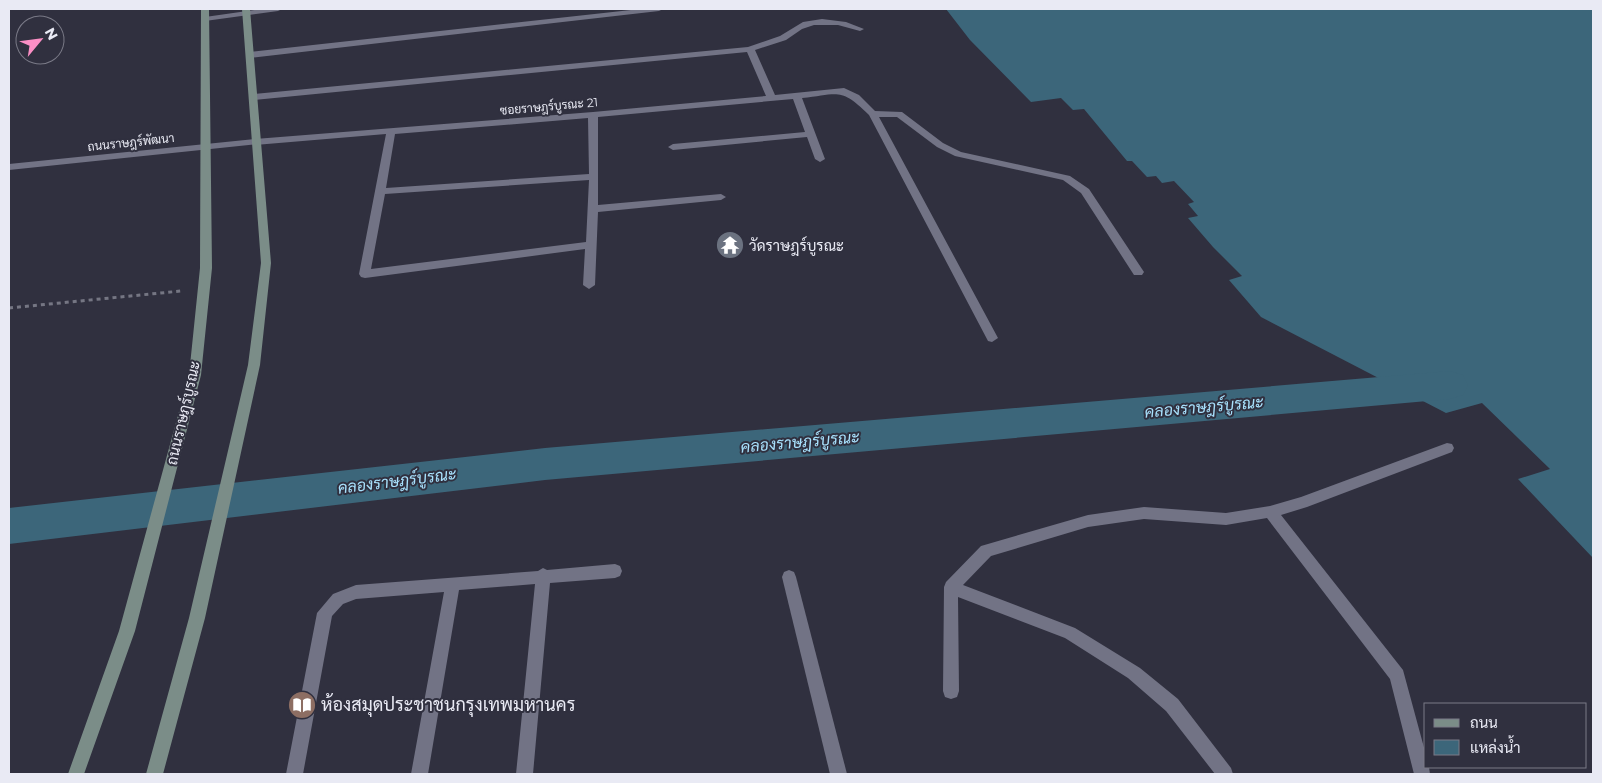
<svg xmlns="http://www.w3.org/2000/svg" width="1602" height="783" font-family="Montserrat,Sarabun,sans-serif">
  <style>
    .water { fill: #3c667a }
    .lines { fill: none; stroke-linecap: round; stroke-linejoin: round }
    .canal { fill: #3c667a; fill-rule: evenodd }
    .path { stroke: #757683; stroke-width: 3; stroke-dasharray: 4 4; stroke-linecap: butt }
    .service { fill: #727385; fill-rule: evenodd }
    .tertiary { fill: #727385; fill-rule: evenodd }
    .secondary { fill: #7b8d88; fill-rule: evenodd }
    .labels { text-anchor: middle; dominant-baseline: central; stroke-width: 4; stroke-linejoin: round; paint-order: stroke }
    .far-street-label { font-size: 12px; fill: #e9eaf4; stroke: #30303f }
    .poi-label { font-size: 15px; fill: #e9eaf4; stroke: #30303f; text-anchor: start }
    .street-label { font-size: 15px; fill: #e9eaf4; stroke: #30303f }
    .water-label { font-size: 16px; font-style: italic; fill: #a8e1fd; stroke: #30303f }
    .near-poi-label { font-size: 18px; fill: #e9eaf4; stroke: #30303f; text-anchor: start }
  </style>
  <rect width="100%" height="100%" fill="#30303f"/>
  <!-- water -->
  <path class="water" d="M 946,9 L 1593,9 L 1593,558 L 1518,479 L 1550,469 L 1482,403 L 1446,413 L 1261,317 L 1229,280 L 1242,276 L 1213,247 L 1188,218 L 1198,216 L 1188,204 L 1194,202 L 1174,181 L 1162,183 L 1156,176 L 1147,177 L 1132,161 L 1127,161 L 1084,109 L 1073,110 L 1061,98 L 1031,102 L 970,40 Z"/>
  <g class="lines">
    <!-- canal -->
    <path class="canal" d="M 1450,371 L 1463,375 L 1468,385 L 1463,395 L 1450,399 L 545,480 L 9,544 L 9,508 L 545,448 Z"/>
    <!-- path -->
    <path class="path" d="M 9,308 L 181,291"/>
    <!-- service -->
    <g class="service">
      <path d="M 262,9 L 282,9 L 278,11 L 205,21 L 201,19 L 205,17 Z"/>
      <path d="M 640,9 L 663,9 L 659,11 L 250,58 L 246,55 L 250,52 Z"/>
      <path d="M 822,19 L 846,22 L 864,29 L 860,31 L 838,25 L 814,25 L 802,29 L 786,40 L 755,50 L 775,95 L 844,88 L 859,95 L 875,111 L 902,112 L 943,143 L 961,152 L 1070,176 L 1089,189 L 1142,269 L 1144,272 L 1142,275 L 1134,275 L 1081,193 L 1063,180 L 955,156 L 937,147 L 897,117 L 879,117 L 998,338 L 992,342 L 988,341 L 869,115 C 841,87 839,94 802,98 L 825,159 L 820,162 L 815,159 L 807,137 L 673,150 L 668,147 L 673,144 L 805,132 L 793,99 L 598,117 L 598,205 L 721,194 L 726,197 L 721,200 L 598,212 L 595,285 L 589,289 L 583,285 L 585,249 L 365,278 L 361,277 L 359,274 L 386,134 L 255,145 L 250,142 L 255,139 L 593,112 L 766,96 L 747,52 L 253,100 L 249,97 L 253,94 L 748,47 L 780,36 L 803,22 ZM 588,118 L 589,174 L 386,188 L 395,134 ZM 589,180 L 586,242 L 371,269 L 385,194 Z"/>
      <path d="M 1447,443 L 1452,444 L 1454,448 L 1452,452 L 1307,507 L 1281,515 L 1403,670 L 1426,755 L 1426,767 L 1429,767 L 1430,774 L 1414,774 L 1390,679 L 1267,518 L 1226,525 L 1144,519 L 1088,527 L 991,556 L 963,585 L 1075,628 L 1140,668 L 1178,699 L 1231,768 L 1233,774 L 1215,774 L 1166,711 L 1128,678 L 1065,638 L 958,597 L 959,691 L 957,697 L 951,699 L 945,697 L 943,691 L 944,587 L 946,582 L 981,546 L 1088,515 L 1144,507 L 1226,513 L 1270,506 L 1301,497 Z"/>
      <path d="M 615,564 L 620,566 L 622,571 L 620,576 L 615,578 L 550,583 L 533,774 L 516,774 L 535,584 L 459,590 L 428,774 L 411,774 L 444,592 L 356,599 L 343,604 L 332,616 L 303,774 L 286,774 L 317,613 L 333,594 L 356,585 L 538,571 L 543,568 L 547,570 Z"/>
      <path d="M 789,570 L 794,572 L 796,577 L 847,774 L 830,774 L 782,577 L 784,572 Z"/>
    </g>
    <!-- tertiary -->
    <path class="tertiary" d="M 255,139 L 258,140 L 258,144 L 9,170 L 9,164 Z"/>
    <!-- secondary -->
    <g class="secondary">
      <path d="M 201,9 L 209,9 L 212,268 L 201,375 L 135,631 L 84,774 L 68,774 L 119,631 L 189,375 L 200,268 Z"/>
      <path d="M 242,9 L 250,9 L 271,263 L 260,365 L 205,618 L 163,774 L 146,774 L 189,618 L 248,365 L 261,263 Z"/>
    </g>
  </g>
  <!-- icons -->
  <defs>
    <symbol id="temple-disc" viewBox="-11 -11 22 22"><circle r="9.5" fill="#6b7280" stroke="#30303f"/><path d="M0-6L5-2H3V0L6.5 2.5H4V6H1.5V3h-3V6H-4V2.5H-6.5L-3 0V-2H-5Z" fill="#fff"/></symbol>
    <symbol id="library-disc" viewBox="-11 -11 22 22"><circle r="9.5" fill="#8d6e63" stroke="#30303f"/><path d="M-6-4Q-3-5.5-.7-3.5V5Q-3 3-6 4ZM6-4Q3-5.5 .7-3.5V5Q3 3 6 4Z" fill="#fff"/></symbol>
  </defs>
  <g fill-rule="evenodd">
    <use href="#temple-disc" x="714" y="229" width="32" height="32"/>
    <use href="#library-disc" x="286" y="689" width="32" height="32"/>
  </g>
  <g class="labels">
    <!-- far-street labels -->
    <g class="far-street-label">
      <text transform="translate(549 106) rotate(-5)">ซอยราษฎร์บูรณะ 21</text>
      <text transform="translate(131 142) rotate(-6)">ถนนราษฎร์พัฒนา</text>
    </g>
    <!-- poi labels -->
    <g class="poi-label">
      <text x="749" y="245">วัดราษฎร์บูรณะ</text>
    </g>
    <!-- street labels -->
    <g class="street-label">
      <text transform="translate(183 413) rotate(-77)">ถนนราษฎร์บูรณะ</text>
    </g>
    <!-- water labels -->
    <g class="water-label">
      <text transform="translate(1204 407) rotate(-5)">คลองราษฎร์บูรณะ</text>
      <text transform="translate(800 442) rotate(-5)">คลองราษฎร์บูรณะ</text>
      <text transform="translate(397 481) rotate(-7)">คลองราษฎร์บูรณะ</text>
    </g>
    <!-- near-poi labels -->
    <g class="near-poi-label">
      <text x="321" y="705">ห้องสมุดประชาชนกรุงเทพมหานคร</text>
    </g>
  </g>
  <!-- border -->
  <rect width="1602" height="783" fill="none" stroke="#e9eaf4" stroke-width="20"/>
  <!-- legend -->
  <rect x="1424" y="703" width="162" height="65" fill="#30303f" stroke="#7a7a87"/>
  <rect x="1434" y="719" width="25" height="8" fill="#7b8d88" stroke="#7a7a87"/>
  <text x="1470" y="728" font-size="15" fill="#e9eaf4">ถนน</text>
  <rect x="1434" y="740" width="25" height="15" fill="#3c667a" stroke="#7a7a87"/>
  <text x="1470" y="753" font-size="15" fill="#e9eaf4">แหล่งน้ำ</text>
  <!-- north arrow -->
  <g transform="translate(40 40) rotate(61)"><circle r="24" fill="#30303f" stroke="#7a7a87"/>
  <path d="M0-4L9 19L0 12L-9 19Z" fill="#fb8fc5"/>
  <text y="-8" font-size="14" font-weight="bold" text-anchor="middle" fill="#e9eaf4">N</text>
  </g>
</svg>
